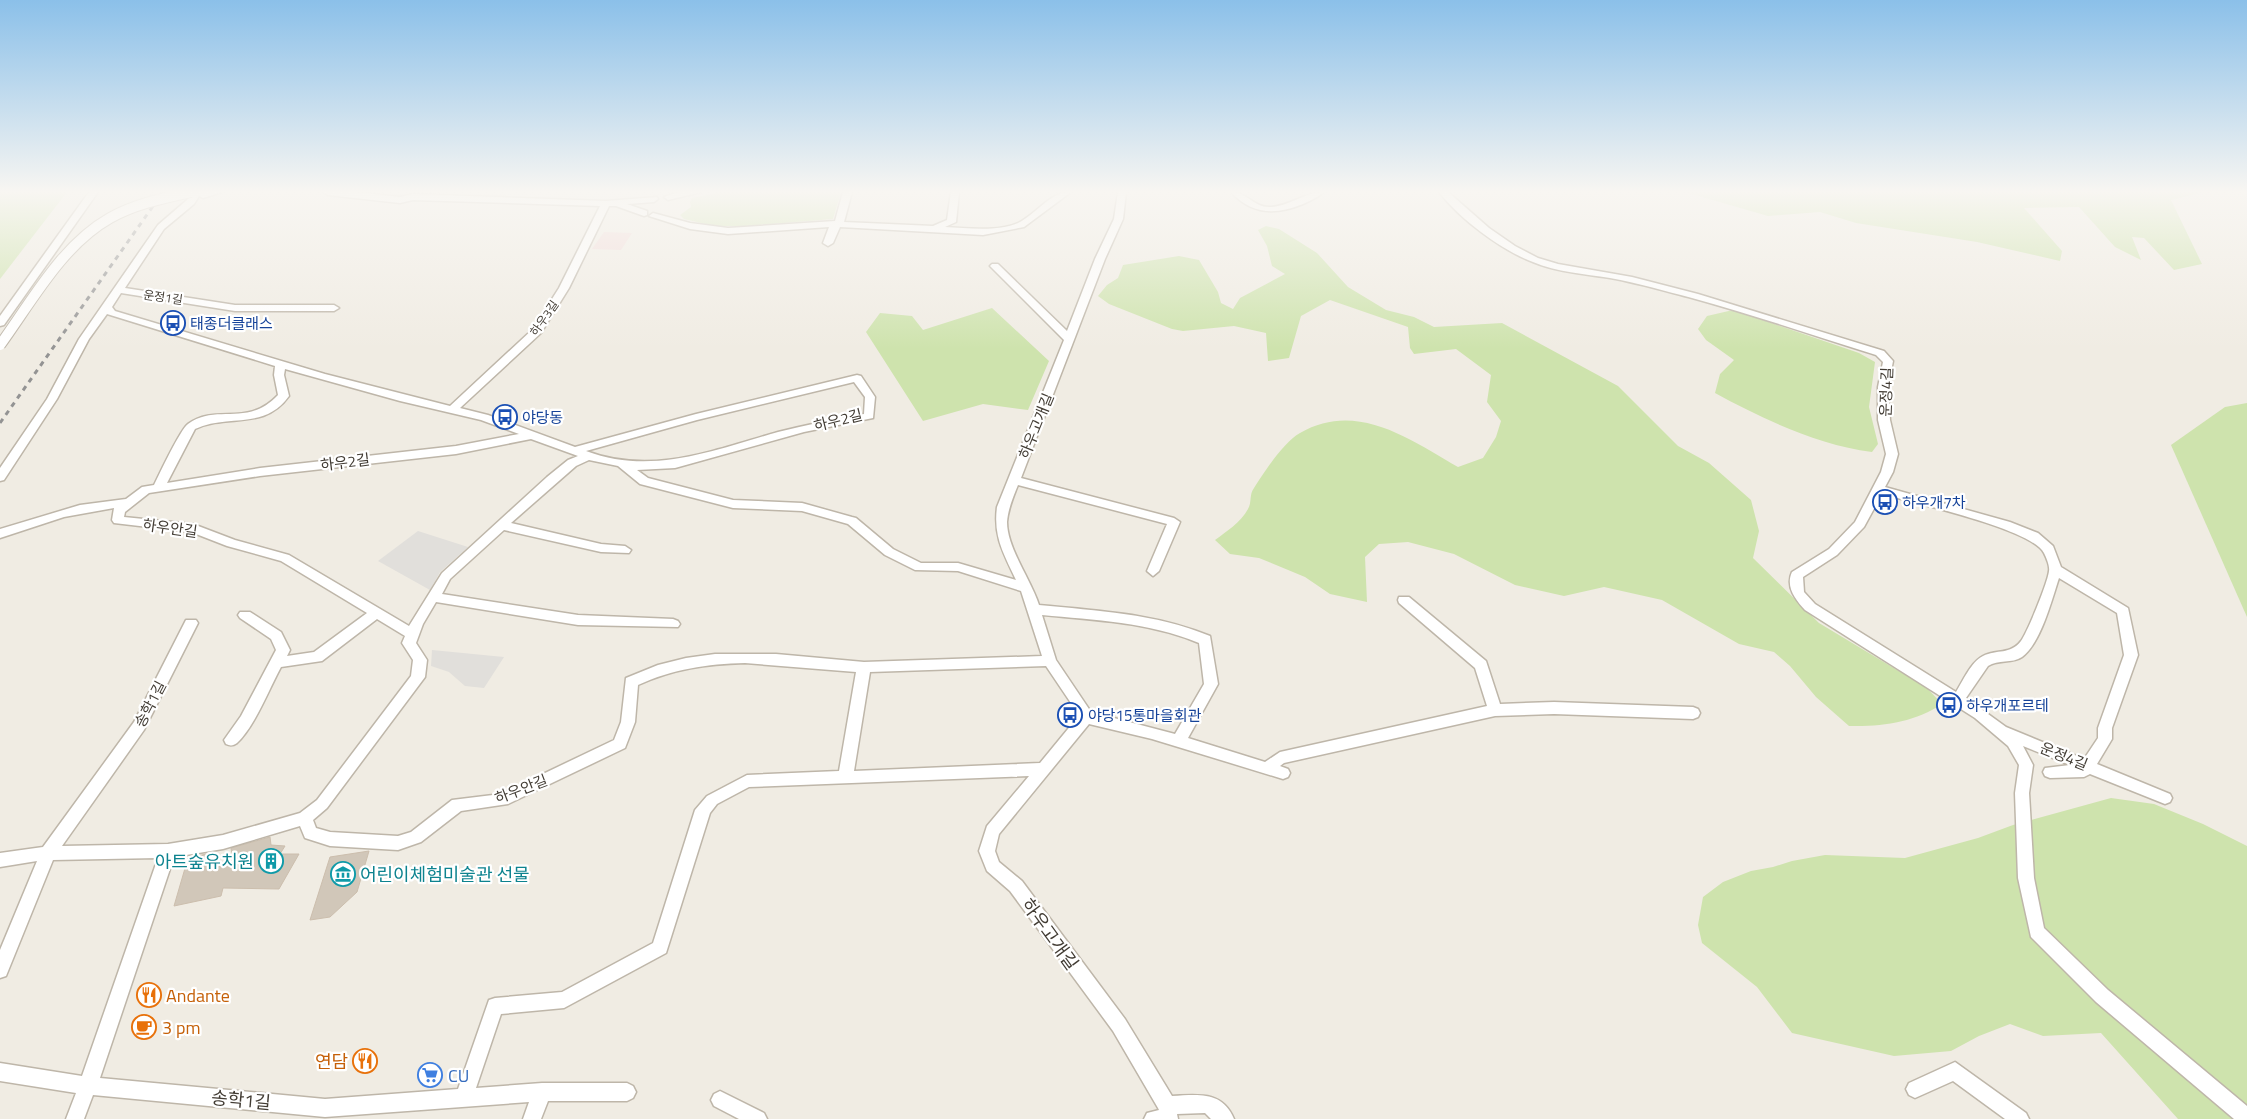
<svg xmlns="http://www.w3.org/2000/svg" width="2247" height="1119" font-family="'Titillium Web','Noto Sans KR',sans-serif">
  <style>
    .medical { fill: #f1d9d7 }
    .green { fill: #cee3ad }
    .parking { fill: #e1dfdb }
    .building { fill: #d1c7b9; stroke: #ccbead }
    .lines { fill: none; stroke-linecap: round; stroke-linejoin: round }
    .minor-casing { stroke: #beb6a9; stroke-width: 3 }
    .minor { fill: #fff; fill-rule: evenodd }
    .rail { stroke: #939393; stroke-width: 3; stroke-dasharray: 5 5; stroke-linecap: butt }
    .minor-bridge-casing { stroke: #beb6a9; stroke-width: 12; stroke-linecap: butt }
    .minor-bridge { stroke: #fff; stroke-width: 10 }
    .labels { text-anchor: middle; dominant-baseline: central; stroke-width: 4.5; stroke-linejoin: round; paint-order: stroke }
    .far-street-label { font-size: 12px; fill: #423c34; stroke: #fff }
    .transit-label { font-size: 15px; fill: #164399; stroke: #fff; text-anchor: start }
    .street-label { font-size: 15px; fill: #423c34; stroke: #fff }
    .near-culture-label { font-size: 18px; fill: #0d838f; stroke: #fff; text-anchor: end }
    .near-street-label { font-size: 18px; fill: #423c34; stroke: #fff }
    .near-food-label { font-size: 18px; fill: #c56008; stroke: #fff; text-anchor: start }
    .near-shop-label { font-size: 18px; fill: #366cbe; stroke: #fff; text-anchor: start }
  </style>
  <rect width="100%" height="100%" fill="#f0ece3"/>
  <!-- medical -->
  <path class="medical" d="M 604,232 L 632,233 L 621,250 L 592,249 Z"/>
  <!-- green -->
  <g class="green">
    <path d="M 0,192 L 67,192 L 0,279 Z"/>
    <path d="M 722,192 L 841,192 L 833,219 L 747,226 L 714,226 L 684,219 L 680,215 L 691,207 L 690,202 L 692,198 Z"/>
    <path d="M 1685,192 L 2205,192 L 2171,200 L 2202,264 L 2174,270 L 2144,238 L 2132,237 L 2141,260 L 2115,247 L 2079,207 L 2024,208 L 2062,251 L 2060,261 L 1977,242 L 1856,223 L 1820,212 L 1768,216 Z"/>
    <path d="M 1266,226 L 1279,229 L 1317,253 L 1348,287 L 1386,310 L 1414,317 L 1434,327 L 1502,323 L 1618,386 L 1678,446 L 1709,463 L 1751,500 L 1759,531 L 1753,558 L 1819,623 L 1927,688 L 1942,704 C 1915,722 1882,727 1849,726 L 1816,697 L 1790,666 L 1774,652 L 1739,644 L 1662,600 L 1604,587 L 1564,596 L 1515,585 L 1454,554 L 1408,542 L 1379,544 L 1365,557 L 1367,602 L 1330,594 L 1305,577 L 1259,558 L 1230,554 L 1215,540 C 1226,532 1241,522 1248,509 C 1252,503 1249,494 1254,488 C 1264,472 1284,442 1300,433 C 1356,400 1410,439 1458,467 L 1483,458 L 1496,437 L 1501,421 L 1487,402 L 1491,375 L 1456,349 L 1414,354 L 1410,348 L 1408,327 L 1330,300 L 1301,316 L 1289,358 L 1268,361 L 1266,333 L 1234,326 L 1183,331 L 1172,329 L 1109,304 L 1098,296 L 1107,285 L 1118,278 L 1123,265 L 1179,256 L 1199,260 L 1218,292 L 1221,303 L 1233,309 L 1240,298 L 1285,274 L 1272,266 L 1267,246 L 1258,230 Z"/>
    <path d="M 992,308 L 1049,361 L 1028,410 L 983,404 L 923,421 L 866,332 L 880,313 L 912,316 L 923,330 Z"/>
    <path d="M 1733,310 L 1859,353 L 1875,362 L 1869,407 L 1878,444 L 1872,452 C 1817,445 1763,419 1715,393 L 1720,374 L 1734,360 L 1706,340 L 1698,329 L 1707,316 Z"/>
    <path d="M 2247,403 L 2247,617 L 2171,445 L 2225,407 Z"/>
    <path d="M 2111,798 L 2154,804 L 2203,824 L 2247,846 L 2247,1119 L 2178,1119 L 2101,1033 L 2043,1036 L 2010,1024 L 1979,1036 L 1951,1051 L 1894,1056 L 1792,1033 L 1757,987 L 1702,943 L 1698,925 L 1703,897 L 1723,882 L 1751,871 L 1773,867 L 1792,861 L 1825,855 L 1905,858 L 1978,838 L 2013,825 Z"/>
  </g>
  <!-- parking -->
  <g class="parking">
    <path d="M 418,531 L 468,547 L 440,572 L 430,590 L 378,561 Z"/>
    <path d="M 432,650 L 504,657 L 484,688 L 465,686 L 449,672 L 431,666 Z"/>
  </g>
  <!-- building -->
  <g class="building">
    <path d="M 270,837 L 271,845 L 285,846 L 280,854 L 299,854 L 279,889 L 223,888 L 221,896 L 174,906 L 188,858 L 211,853 L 207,869 L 233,864 L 231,848 Z"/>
    <path d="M 369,851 L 357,892 L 330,917 L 310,920 L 330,857 Z"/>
  </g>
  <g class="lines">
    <defs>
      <g id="minor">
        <path d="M 89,192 L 98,192 L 4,325 L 0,326 L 0,316 Z"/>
        <path d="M 192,192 L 222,192 L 203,198 L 199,196 L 194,204 L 164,229 L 125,288 L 235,305 L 334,305 L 339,308 L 334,311 L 235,311 L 121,293 L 112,307 L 115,311 L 325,374 L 450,406 L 533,329 L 559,288 L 600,206 L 413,200 L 400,203 L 328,195 L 324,192 L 356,192 L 400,197 L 413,194 L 606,201 L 657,197 L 658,199 L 654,202 L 627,204 L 647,211 L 647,215 L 644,216 L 616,206 L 609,206 L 569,288 L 541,333 L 460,408 L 488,415 L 575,447 L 696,414 L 857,375 L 861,376 L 875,397 L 873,418 L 804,432 L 675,468 L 637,470 L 648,478 L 733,500 L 802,503 L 852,517 L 856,518 L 893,549 L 921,563 L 958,563 L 1016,580 C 1004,554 993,537 997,507 L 1064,340 L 990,266 L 992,264 L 998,264 L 1067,331 L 1095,259 L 1114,219 L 1118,192 L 1126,192 L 1123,219 L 1105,259 L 1021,478 L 1174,518 L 1180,522 L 1159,571 L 1153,576 L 1147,571 L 1167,524 L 1018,485 C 1013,497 1008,509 1007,522 C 1007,548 1031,580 1039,605 C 1098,611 1154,613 1210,636 L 1218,684 L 1188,738 L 1265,762 L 1280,752 L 1487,706 L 1475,668 L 1399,603 L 1398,600 L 1399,597 L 1409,597 L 1486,661 L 1500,704 L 1554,702 L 1693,707 L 1698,709 L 1700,713 L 1698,717 L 1693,719 L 1554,714 L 1495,716 L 1284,763 L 1280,766 L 1288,769 L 1290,773 L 1288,777 L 1283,779 L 1152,739 L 1089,724 L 999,834 L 995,851 L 999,862 L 1022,881 L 1125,1019 L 1172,1096 C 1197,1095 1222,1090 1234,1119 L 1211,1119 L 1205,1113 L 1177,1114 L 1178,1119 L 1144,1119 L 1147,1113 L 1159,1110 L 1158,1108 L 1113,1031 L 1010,891 L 987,871 L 979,851 L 987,826 L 1029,776 L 749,787 L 717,804 L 710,813 L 666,953 L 564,1008 L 501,1014 L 476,1088 L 542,1083 L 627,1083 L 633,1086 L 636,1092 L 633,1098 L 627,1101 L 548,1101 L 541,1119 L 523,1119 L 529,1102 L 325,1117 L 93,1095 L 84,1119 L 66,1119 L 76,1093 L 0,1081 L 0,1063 L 82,1076 L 158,858 L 53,860 L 6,976 L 0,978 L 0,950 L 37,861 L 0,867 L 0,853 L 43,847 L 134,722 L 186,620 L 196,620 L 198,623 L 144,730 L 62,846 L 168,844 L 223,835 L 300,813 L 317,800 L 411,676 L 413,660 L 402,643 L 405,636 L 377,619 L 322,661 L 281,667 C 269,689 255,726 237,743 C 233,746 230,746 226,744 L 224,740 L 241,716 L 276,650 L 271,639 L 240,618 L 238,615 L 240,612 L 250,612 L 281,632 L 290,650 L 287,656 L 314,652 L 367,613 L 281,561 L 227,546 L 191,532 L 114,523 L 112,520 L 114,508 L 64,517 L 0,538 L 0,529 L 80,505 L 126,499 L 142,487 L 154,485 C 160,473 180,430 188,424 C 217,403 247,428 278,395 L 274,375 L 275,366 L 107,314 L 89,339 L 57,399 L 4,480 L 0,481 L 0,468 L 47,399 L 79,339 L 158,225 L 187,200 ZM 285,369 L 400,401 L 481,420 L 519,434 L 456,446 L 260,468 L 167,483 L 195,429 C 229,413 264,431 289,396 L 284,375 ZM 854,382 L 865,397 L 864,414 C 835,419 806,425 778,432 C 714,450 652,476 586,451 L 697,420 ZM 531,439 L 578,456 L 568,460 L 547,477 L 442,573 L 409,626 L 289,555 L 235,540 L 193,524 L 124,517 L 125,512 L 149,493 L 260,476 L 456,454 ZM 589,460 L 618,466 L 640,484 L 733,508 L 802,511 L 848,524 L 885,555 L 915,570 L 958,571 L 1021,591 L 1042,656 L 864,662 L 776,654 L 715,654 L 686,658 L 658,665 L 626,678 L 621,722 L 614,740 L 501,794 L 452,800 L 411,832 L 398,836 L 330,832 L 316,828 L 313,820 L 327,808 L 425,677 L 427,660 L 416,643 L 423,624 L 436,602 L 578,625 L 678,627 L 680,624 L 678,621 L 673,619 L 578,615 L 442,594 L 450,579 L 504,530 L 601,552 L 629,553 L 631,550 L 625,546 L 601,544 L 511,523 L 576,466 ZM 1042,615 C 1095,620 1148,622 1199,643 L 1204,684 L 1175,734 L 1091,712 L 1056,660 ZM 745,663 L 856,672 L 839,771 L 747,775 L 707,796 L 695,810 L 653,943 L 562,992 L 495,998 L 489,1000 L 458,1089 L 325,1099 L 100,1078 L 174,857 L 223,849 L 300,826 L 305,838 L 330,846 L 398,850 L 421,842 L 461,811 L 508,804 L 625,748 L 635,722 L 638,685 C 673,669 707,664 745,663 ZM 1046,666 L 1077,712 L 1077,718 L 1040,763 L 854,771 L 870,672 Z"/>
        <path d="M 679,192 L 701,192 L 668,200 L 664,197 Z"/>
        <path d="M 843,192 L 852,192 L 844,222 L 933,226 L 947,220 L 951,192 L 959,192 L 956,222 L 945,227 C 967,228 998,232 1018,223 C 1037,214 1049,192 1071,192 L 1024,227 L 983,235 L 840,227 L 833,243 L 828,246 L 823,243 L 829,227 L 728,234 L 690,229 L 649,216 L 653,213 L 690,223 L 728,228 L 835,221 Z"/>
        <path d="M 1231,192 C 1247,192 1254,208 1271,207 C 1290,206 1305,192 1324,192 C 1318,197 1310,201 1303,204 C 1276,215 1252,215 1231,192 Z"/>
        <path d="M 1439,192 L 1448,192 L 1489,228 L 1515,246 L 1538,258 L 1558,264 L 1632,277 L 1698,294 L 1884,351 L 1893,361 L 1888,387 L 1890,420 L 1898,454 L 1893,472 L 1885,487 L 2010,522 L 2038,533 L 2053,546 L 2061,567 L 2128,608 L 2138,655 L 2112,728 L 2112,739 L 2097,764 L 2170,794 L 2172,798 L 2170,802 L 2165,804 L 2090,774 L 2084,777 L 2050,778 L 2045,776 L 2043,772 L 2045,768 L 2070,765 L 2023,746 L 2033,765 L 2029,793 L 2034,878 L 2044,928 L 2108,990 L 2247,1106 L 2247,1119 L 2234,1119 L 2096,1002 L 2031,937 L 2018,878 L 2015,793 L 2019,765 L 2008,746 L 1975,718 L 1805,610 C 1796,600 1785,587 1792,572 L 1829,549 L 1855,522 L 1881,472 L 1886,454 L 1878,420 L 1878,387 L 1883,362 L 1876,355 C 1815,336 1754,315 1692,298 C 1665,291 1638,283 1610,278 C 1584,274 1557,272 1533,262 C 1501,250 1460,219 1439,192 ZM 1882,494 C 1911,502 2032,529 2044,553 C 2046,557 2050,566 2049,571 C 2048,582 2028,631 2021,641 C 2010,655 1997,649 1983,656 C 1971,662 1963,681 1956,692 L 1815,604 L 1804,592 L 1803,577 L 1837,555 L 1864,527 ZM 2059,578 L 2117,613 L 2124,655 L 2098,728 L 2098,738 L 2084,759 L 2006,727 L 1966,698 L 1988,666 C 1998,659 2012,664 2022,657 C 2041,643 2052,599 2059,578 Z"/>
        <path d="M 1955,1062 L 2026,1113 L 2029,1119 L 2005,1119 L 1953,1081 L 1915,1098 L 1909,1095 L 1906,1089 L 1909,1083 Z"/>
        <path d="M 720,1091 L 764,1113 L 767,1119 L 739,1119 L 714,1106 L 711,1100 L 714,1094 Z"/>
      </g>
    </defs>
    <!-- minor casing -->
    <use href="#minor" class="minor-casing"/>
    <!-- minor -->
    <use href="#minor" class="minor"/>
    <!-- rail -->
    <path class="rail" d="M 0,423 L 163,192"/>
    <defs>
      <path id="minor-bridge" d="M 0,345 C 32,301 62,245 110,218 C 135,204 164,198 191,192"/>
    </defs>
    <!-- minor-bridge casing -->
    <use href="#minor-bridge" class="minor-bridge-casing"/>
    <!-- minor-bridge -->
    <use href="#minor-bridge" class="minor-bridge"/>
  </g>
  <!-- sky -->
  <linearGradient id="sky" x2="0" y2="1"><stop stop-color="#8bc0e9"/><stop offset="0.55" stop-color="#f8f6f2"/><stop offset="1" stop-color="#f8f6f2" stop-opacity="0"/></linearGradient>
  <rect width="2247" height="349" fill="url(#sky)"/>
  <!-- icons -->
  <defs>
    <symbol id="bus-ring" viewBox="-11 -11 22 22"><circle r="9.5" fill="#fff" stroke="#1a4fb4" stroke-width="1.5"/><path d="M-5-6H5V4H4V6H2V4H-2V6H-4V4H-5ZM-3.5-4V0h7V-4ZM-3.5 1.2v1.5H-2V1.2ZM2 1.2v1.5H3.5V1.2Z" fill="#1a4fb4"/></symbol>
    <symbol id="building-ring" viewBox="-11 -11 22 22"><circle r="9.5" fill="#fff" stroke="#0f9aa8" stroke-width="1.5"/><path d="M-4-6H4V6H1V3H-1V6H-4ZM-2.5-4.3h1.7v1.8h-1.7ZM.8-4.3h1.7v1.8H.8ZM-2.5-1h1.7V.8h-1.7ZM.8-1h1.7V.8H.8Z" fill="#0f9aa8"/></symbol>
    <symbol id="museum-ring" viewBox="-11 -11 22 22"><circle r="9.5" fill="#fff" stroke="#0f9aa8" stroke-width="1.5"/><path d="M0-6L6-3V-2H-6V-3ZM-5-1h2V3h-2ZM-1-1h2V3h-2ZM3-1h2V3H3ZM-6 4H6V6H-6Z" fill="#0f9aa8"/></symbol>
    <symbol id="restaurant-ring" viewBox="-11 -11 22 22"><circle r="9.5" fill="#fff" stroke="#e8710a" stroke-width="1.5"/><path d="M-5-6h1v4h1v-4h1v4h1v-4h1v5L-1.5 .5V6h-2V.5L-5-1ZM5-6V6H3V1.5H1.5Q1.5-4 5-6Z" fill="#e8710a"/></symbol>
    <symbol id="cafe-ring" viewBox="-11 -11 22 22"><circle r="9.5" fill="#fff" stroke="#e8710a" stroke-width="1.5"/><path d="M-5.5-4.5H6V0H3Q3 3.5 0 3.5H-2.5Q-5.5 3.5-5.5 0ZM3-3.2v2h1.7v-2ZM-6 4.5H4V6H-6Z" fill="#e8710a"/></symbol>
    <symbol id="supermarket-ring" viewBox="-11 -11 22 22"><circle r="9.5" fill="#fff" stroke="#3f7fe0" stroke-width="1.5"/><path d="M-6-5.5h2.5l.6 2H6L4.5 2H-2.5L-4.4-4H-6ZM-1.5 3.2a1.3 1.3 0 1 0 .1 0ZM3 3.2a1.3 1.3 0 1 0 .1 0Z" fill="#3f7fe0"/></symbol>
  </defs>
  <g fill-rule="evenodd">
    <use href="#bus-ring" x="159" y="309" width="28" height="28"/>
    <use href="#bus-ring" x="491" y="403" width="28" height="28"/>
    <use href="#bus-ring" x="1871" y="488" width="28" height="28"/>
    <use href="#bus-ring" x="1935" y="691" width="28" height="28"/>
    <use href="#bus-ring" x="1056" y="701" width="28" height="28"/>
    <use href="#building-ring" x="257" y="847" width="28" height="28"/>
    <use href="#museum-ring" x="329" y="860" width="28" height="28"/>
    <use href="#restaurant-ring" x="135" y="981" width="28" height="28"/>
    <use href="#cafe-ring" x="130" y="1013" width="28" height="28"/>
    <use href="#restaurant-ring" x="351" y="1047" width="28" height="28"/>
    <use href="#supermarket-ring" x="416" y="1061" width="28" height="28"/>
  </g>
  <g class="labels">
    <!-- far-street labels -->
    <g class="far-street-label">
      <text transform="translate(163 297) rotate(8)">운정1길</text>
      <text transform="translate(544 318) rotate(-55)">하우3길</text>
    </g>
    <!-- transit labels -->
    <g class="transit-label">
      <text x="190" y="323">태종더클래스</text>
      <text x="522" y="417">야당동</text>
      <text x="1902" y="502">하우개7차</text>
      <text x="1966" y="705">하우개포르테</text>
      <text x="1088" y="715">야당15통마을회관</text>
    </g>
    <!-- street labels -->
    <g class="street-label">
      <text transform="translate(1886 392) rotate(-88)">운정4길</text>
      <text transform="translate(838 420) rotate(-14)">하우2길</text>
      <text transform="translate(1036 426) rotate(-68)">하우고개길</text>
      <text transform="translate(345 462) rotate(-7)">하우2길</text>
      <text transform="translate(170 528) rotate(8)">하우안길</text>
      <text transform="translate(150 704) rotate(-62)">송학1길</text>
      <text transform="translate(2064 756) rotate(22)">운정4길</text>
      <text transform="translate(521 789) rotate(-21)">하우안길</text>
    </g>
    <!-- near-culture labels -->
    <g class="near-culture-label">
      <text x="254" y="861">아트숲유치원</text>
      <text x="360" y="874" text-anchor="start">어린이체험미술관 선물</text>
    </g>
    <!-- near-street labels -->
    <g class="near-street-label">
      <text transform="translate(1050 934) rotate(54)">하우고개길</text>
      <text transform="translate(241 1100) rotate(5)">송학1길</text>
    </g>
    <!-- near-food labels -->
    <g class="near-food-label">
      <text x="166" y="995">Andante</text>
      <text x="162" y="1027">3 pm</text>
      <text x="348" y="1061" text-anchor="end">연담</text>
    </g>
    <!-- near-shop labels -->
    <g class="near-shop-label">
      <text x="448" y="1075">CU</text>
    </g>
  </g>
</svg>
